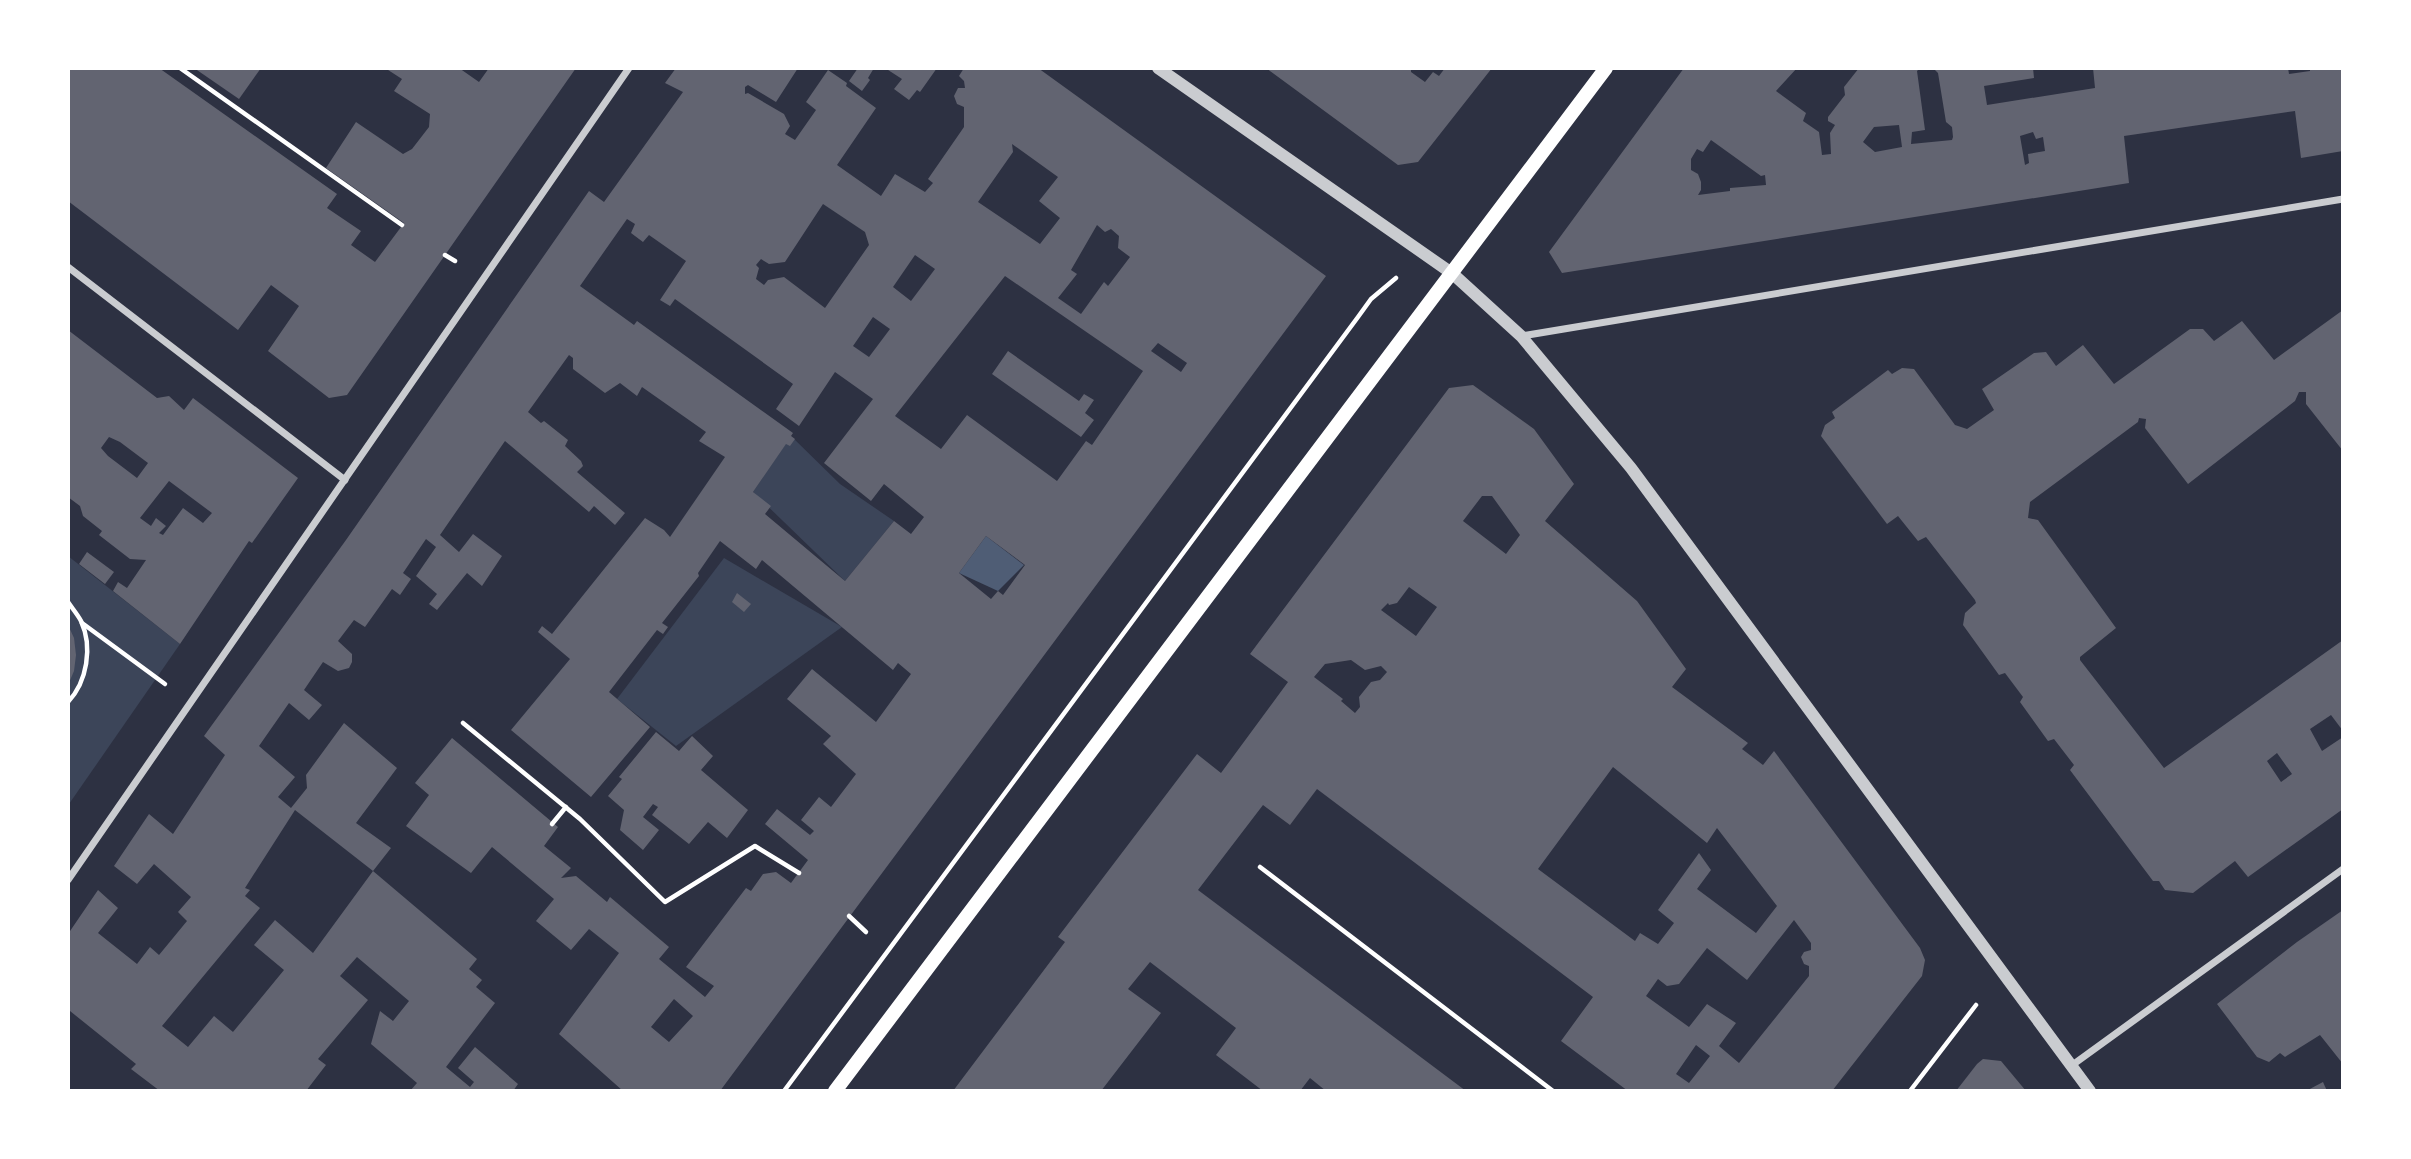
<svg xmlns="http://www.w3.org/2000/svg" width="2411" height="1159" font-family="'Roboto Condensed',sans-serif">
  <style>
    .green { fill: #3c4559 }
    .water { fill: #4f5d75 }
    .building { fill: #626471; fill-rule: evenodd }
    .lines { fill: none; stroke-linecap: round; stroke-linejoin: round }
    .path { stroke: #fff; stroke-width: 4.5 }
    .minor { stroke: #caccd0; stroke-width: 7 }
    .tertiary { stroke: #caccd0; stroke-width: 12 }
    .secondary { stroke: #fff; stroke-width: 14 }
  </style>
  <rect width="100%" height="100%" fill="#2d3142"/>
  <!-- green -->
  <g class="green">
    <path d="M 791,436 L 840,484 L 894,521 L 845,581 L 753,492 Z"/>
    <path d="M 68,556 L 180,644 L 69,804 L 68,803 Z"/>
    <path d="M 724,558 L 842,627 L 676,746 L 617,699 Z"/>
  </g>
  <!-- water -->
  <path class="water" d="M 986,536 L 1024,565 L 998,591 L 959,573 Z"/>
  <!-- building -->
  <g class="building">
    <path d="M 68,68 L 159,68 L 337,194 L 327,208 L 361,231 L 351,245 L 375,262 L 404,223 L 326,168 L 356,122 L 403,154 L 412,149 L 429,127 L 430,114 L 394,91 L 402,79 L 385,68 L 459,68 L 479,82 L 489,68 L 576,68 L 347,395 L 329,398 L 268,351 L 299,306 L 271,285 L 238,330 L 68,201 Z"/>
    <path d="M 194,68 L 261,68 L 239,99 Z"/>
    <path d="M 676,68 L 798,68 L 776,102 L 748,85 L 745,87 L 745,94 L 748,93 L 784,114 L 790,126 L 785,134 L 795,140 L 816,110 L 806,102 L 828,70 L 847,83 L 846,86 L 876,108 L 837,165 L 881,196 L 895,174 L 925,192 L 933,183 L 928,179 L 964,127 L 964,107 L 957,104 L 954,96 L 958,88 L 965,88 L 964,81 L 959,76 L 964,68 L 1038,68 L 1326,276 L 720,1091 L 623,1091 L 559,1034 L 619,953 L 589,929 L 571,950 L 536,921 L 554,899 L 492,847 L 471,873 L 406,826 L 429,795 L 415,783 L 452,738 L 558,827 L 544,846 L 571,868 L 561,878 L 576,876 L 607,902 L 610,897 L 669,947 L 659,959 L 705,997 L 714,986 L 686,967 L 746,888 L 751,891 L 763,874 L 776,872 L 791,883 L 808,860 L 765,824 L 777,809 L 810,835 L 814,831 L 801,820 L 819,797 L 831,807 L 856,774 L 823,744 L 831,736 L 787,699 L 812,669 L 876,722 L 911,674 L 898,663 L 893,670 L 762,560 L 756,569 L 720,541 L 698,573 L 699,576 L 662,623 L 668,627 L 663,634 L 657,630 L 609,692 L 650,727 L 591,797 L 511,730 L 570,659 L 538,632 L 542,626 L 552,634 L 645,518 L 664,530 L 670,537 L 725,457 L 699,441 L 706,432 L 642,387 L 637,396 L 620,383 L 605,393 L 573,369 L 573,358 L 569,355 L 528,412 L 541,423 L 544,421 L 568,440 L 565,446 L 581,461 L 583,466 L 577,472 L 625,513 L 615,525 L 594,506 L 589,512 L 505,441 L 440,535 L 459,552 L 473,534 L 502,556 L 482,586 L 467,573 L 437,610 L 429,604 L 437,594 L 416,576 L 436,547 L 426,539 L 403,573 L 411,579 L 400,595 L 392,589 L 365,627 L 354,620 L 338,641 L 352,654 L 352,662 L 349,668 L 338,671 L 323,662 L 304,690 L 322,705 L 309,720 L 289,703 L 259,746 L 295,777 L 278,797 L 291,808 L 307,788 L 306,775 L 344,723 L 397,768 L 356,823 L 391,848 L 373,871 L 477,959 L 469,969 L 482,980 L 476,987 L 495,1003 L 446,1067 L 470,1087 L 474,1082 L 458,1068 L 475,1047 L 518,1084 L 513,1091 L 410,1091 L 417,1083 L 371,1044 L 380,1011 L 393,1021 L 409,1001 L 357,957 L 340,976 L 368,1000 L 318,1059 L 326,1065 L 306,1091 L 160,1091 L 131,1069 L 136,1064 L 70,1011 L 68,1014 L 68,934 L 98,890 L 118,908 L 98,933 L 137,964 L 150,947 L 159,955 L 187,921 L 178,912 L 191,897 L 154,864 L 137,884 L 114,866 L 149,814 L 173,834 L 225,755 L 204,736 L 346,540 L 589,191 L 604,202 L 683,92 L 665,83 ZM 1012,144 L 1058,177 L 1039,201 L 1060,218 L 1040,244 L 978,202 L 1013,152 ZM 823,204 L 865,232 L 869,245 L 825,308 L 784,277 L 768,280 L 764,285 L 756,279 L 759,268 L 756,265 L 761,259 L 769,264 L 785,262 ZM 627,219 L 635,224 L 631,233 L 643,242 L 649,235 L 686,261 L 660,300 L 670,306 L 675,299 L 793,384 L 776,409 L 799,426 L 835,372 L 873,399 L 824,463 L 871,501 L 884,484 L 924,517 L 911,534 L 894,521 L 845,581 L 765,514 L 771,506 L 753,492 L 786,444 L 790,446 L 795,439 L 791,436 L 793,433 L 637,321 L 634,325 L 580,286 ZM 1097,225 L 1105,232 L 1111,229 L 1119,236 L 1118,248 L 1130,257 L 1108,286 L 1104,282 L 1081,314 L 1058,298 L 1077,274 L 1071,270 ZM 915,255 L 935,269 L 911,301 L 893,287 ZM 1005,276 L 1143,371 L 1092,445 L 1086,441 L 1057,481 L 967,415 L 941,449 L 895,416 ZM 873,317 L 890,329 L 869,357 L 853,346 ZM 1158,343 L 1187,363 L 1181,372 L 1151,351 ZM 986,536 L 1025,565 L 1003,595 L 998,591 L 991,599 L 959,573 ZM 295,810 L 373,871 L 313,953 L 275,920 L 254,945 L 284,970 L 233,1032 L 214,1016 L 188,1047 L 162,1026 L 260,908 L 245,896 L 250,890 L 245,888 ZM 674,999 L 693,1016 L 669,1042 L 651,1027 Z"/>
    <path d="M 858,68 L 874,68 L 868,78 L 870,80 L 862,91 L 849,81 Z"/>
    <path d="M 885,68 L 937,68 L 920,92 L 917,90 L 909,100 L 894,89 L 902,79 Z"/>
    <path d="M 1266,68 L 1411,68 L 1411,72 L 1425,82 L 1433,72 L 1439,76 L 1445,68 L 1492,68 L 1418,162 L 1398,165 Z"/>
    <path d="M 1684,68 L 1797,68 L 1776,91 L 1806,113 L 1803,121 L 1819,132 L 1822,155 L 1831,154 L 1830,133 L 1835,125 L 1828,121 L 1828,117 L 1845,95 L 1844,87 L 1859,68 L 1920,68 L 1917,71 L 1925,130 L 1912,132 L 1911,144 L 1952,140 L 1953,137 L 1952,127 L 1946,122 L 1938,73 L 1933,68 L 2033,68 L 2034,78 L 1984,86 L 1987,105 L 2095,88 L 2093,68 L 2288,68 L 2289,74 L 2310,71 L 2310,68 L 2343,68 L 2343,151 L 2301,158 L 2295,111 L 2124,136 L 2129,183 L 1562,273 L 1549,252 ZM 1899,125 L 1902,147 L 1875,152 L 1863,142 L 1874,127 ZM 2033,132 L 2036,139 L 2043,137 L 2045,151 L 2028,154 L 2029,163 L 2025,165 L 2020,136 ZM 1711,140 L 1761,176 L 1765,175 L 1766,185 L 1730,188 L 1730,191 L 1698,195 L 1701,190 L 1701,182 L 1698,174 L 1691,170 L 1691,159 L 1697,149 L 1703,152 Z"/>
    <path d="M 2343,310 L 2343,451 L 2306,404 L 2306,392 L 2299,392 L 2295,401 L 2188,484 L 2145,428 L 2146,419 L 2139,418 L 2138,422 L 2030,502 L 2028,518 L 2038,520 L 2116,628 L 2080,657 L 2080,660 L 2164,768 L 2343,640 L 2343,731 L 2331,715 L 2310,729 L 2322,751 L 2343,737 L 2343,809 L 2248,877 L 2235,861 L 2193,893 L 2165,890 L 2159,881 L 2153,881 L 2070,770 L 2074,765 L 2054,739 L 2048,741 L 2020,702 L 2023,697 L 2005,673 L 1999,675 L 1963,625 L 1965,613 L 1976,603 L 1975,600 L 1926,537 L 1918,541 L 1898,516 L 1887,524 L 1821,436 L 1825,425 L 1835,418 L 1832,412 L 1888,370 L 1892,374 L 1902,368 L 1914,369 L 1955,425 L 1967,429 L 1994,410 L 1982,389 L 2034,353 L 2046,352 L 2056,366 L 2083,345 L 2114,384 L 2190,329 L 2203,329 L 2214,341 L 2242,321 L 2274,360 ZM 2277,753 L 2292,774 L 2281,782 L 2267,761 Z"/>
    <path d="M 68,330 L 157,398 L 169,396 L 184,410 L 193,398 L 298,478 L 252,543 L 249,541 L 180,644 L 113,591 L 118,582 L 127,588 L 146,560 L 130,559 L 99,535 L 102,531 L 83,516 L 80,506 L 68,497 ZM 109,437 L 120,442 L 148,463 L 137,478 L 108,456 L 101,448 ZM 169,481 L 212,513 L 203,523 L 183,508 L 163,535 L 159,533 L 166,526 L 156,518 L 151,526 L 140,518 Z"/>
    <path d="M 1008,351 L 1079,401 L 1084,394 L 1094,400 L 1085,413 L 1094,420 L 1081,437 L 992,374 Z"/>
    <path d="M 1473,385 L 1534,429 L 1574,484 L 1545,521 L 1637,601 L 1686,669 L 1672,687 L 1748,743 L 1742,749 L 1763,765 L 1774,751 L 1920,948 L 1925,960 L 1922,976 L 1832,1091 L 1628,1091 L 1561,1041 L 1593,997 L 1317,789 L 1290,825 L 1263,805 L 1198,890 L 1466,1091 L 1326,1091 L 1310,1078 L 1300,1091 L 1263,1091 L 1216,1055 L 1236,1028 L 1150,962 L 1128,989 L 1161,1013 L 1101,1091 L 953,1091 L 1065,942 L 1058,937 L 1197,754 L 1221,773 L 1288,682 L 1250,654 L 1449,388 ZM 1482,496 L 1492,496 L 1520,535 L 1506,554 L 1463,521 ZM 1409,587 L 1437,607 L 1416,636 L 1381,610 L 1388,603 L 1389,605 L 1397,603 ZM 1351,660 L 1365,670 L 1381,666 L 1387,672 L 1380,680 L 1371,682 L 1359,697 L 1360,707 L 1355,713 L 1341,701 L 1343,699 L 1314,677 L 1325,664 ZM 1613,767 L 1707,843 L 1717,828 L 1777,906 L 1756,933 L 1697,889 L 1711,870 L 1699,853 L 1658,910 L 1674,923 L 1658,944 L 1640,933 L 1635,941 L 1538,869 ZM 1794,920 L 1811,943 L 1811,950 L 1804,952 L 1801,957 L 1804,964 L 1809,966 L 1809,976 L 1739,1063 L 1719,1046 L 1736,1023 L 1707,1004 L 1689,1027 L 1646,996 L 1658,979 L 1667,986 L 1679,984 L 1707,948 L 1747,980 ZM 1696,1045 L 1710,1056 L 1689,1083 L 1676,1074 Z"/>
    <path d="M 87,552 L 114,572 L 105,584 L 79,564 Z"/>
    <path d="M 737,593 L 751,604 L 744,612 L 732,602 Z"/>
    <path d="M 68,625 L 74,638 L 76,655 L 74,671 L 68,685 Z"/>
    <path d="M 656,732 L 679,751 L 692,736 L 713,756 L 701,770 L 748,810 L 727,838 L 708,822 L 689,844 L 652,815 L 658,807 L 653,804 L 643,817 L 659,830 L 643,850 L 620,830 L 624,810 L 608,796 L 622,779 L 619,777 Z"/>
    <path d="M 2343,910 L 2343,1064 L 2320,1035 L 2285,1057 L 2280,1053 L 2269,1062 L 2257,1057 L 2217,1004 L 2297,942 Z"/>
    <path d="M 1983,1059 L 2001,1061 L 2026,1091 L 1956,1091 L 1977,1064 Z"/>
    <path d="M 2323,1082 L 2327,1091 L 2306,1091 Z"/>
  </g>
  <g class="lines">
    <!-- path -->
    <g class="path">
      <path d="M 180,68 L 402,225"/>
      <path d="M 445,255 L 455,261"/>
      <path d="M 68,602 C 72,608 78,615 81,621 C 93,647 87,682 68,702"/>
      <path d="M 82,623 L 165,684"/>
      <path d="M 463,723 L 580,819 L 665,902 L 755,846 L 799,873"/>
      <path d="M 552,824 L 566,807"/>
      <path d="M 1260,867 L 1553,1091"/>
      <path d="M 849,916 L 866,932"/>
      <path d="M 784,1091 L 1358,317 L 1371,299 L 1396,278"/>
      <path d="M 1910,1091 L 1976,1005"/>
    </g>
    <!-- minor -->
    <g class="minor">
      <path d="M 68,267 L 345,480"/>
      <path d="M 1522,336 L 2343,199"/>
      <path d="M 68,880 L 629,68"/>
      <path d="M 2071,1066 L 2343,869"/>
    </g>
    <!-- tertiary -->
    <path class="tertiary" d="M 1158,68 L 1453,274 L 1521,336 L 1631,468 L 2090,1091"/>
    <!-- secondary -->
    <path class="secondary" d="M 835,1091 L 1606,68"/>
  </g>
  <!-- border -->
  <rect width="2411" height="1159" fill="none" stroke="#ffffff" stroke-width="140"/>
</svg>
